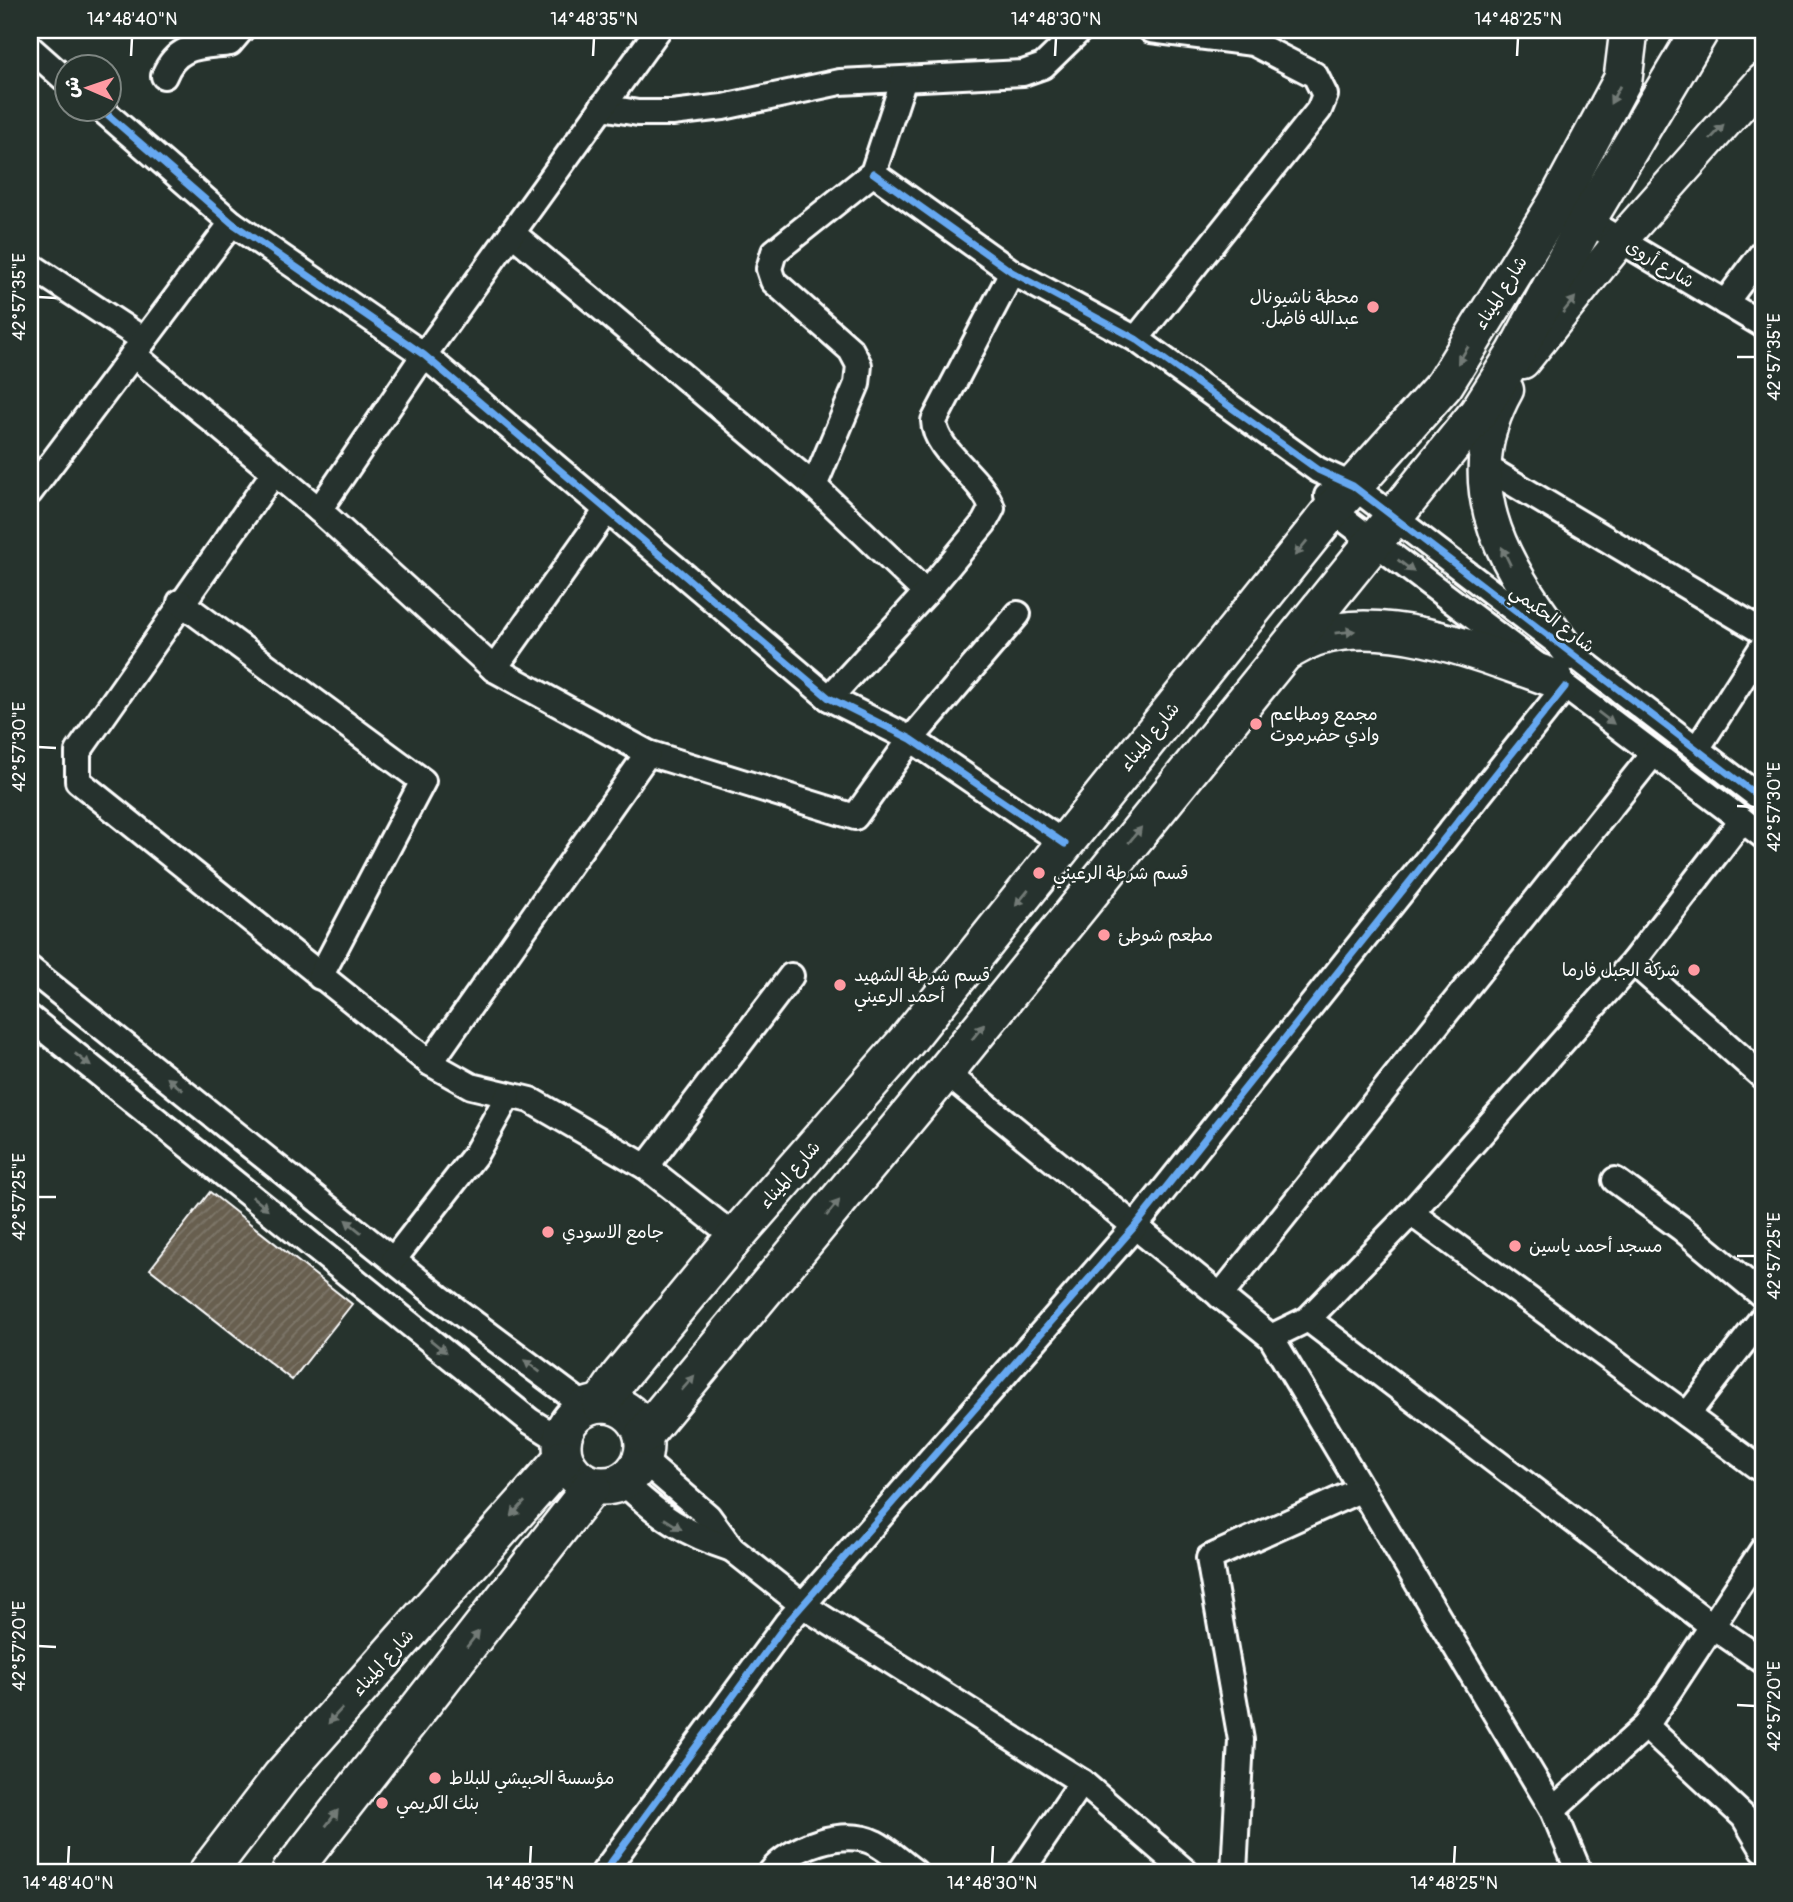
<svg xmlns="http://www.w3.org/2000/svg" width="1793" height="1902" font-family="Pangolin,'Playpen Sans Arabic',sans-serif">
  <style>
    .building { fill: url(#building-hatch); stroke: #fff; stroke-width: 2 }
    .lines { fill: none; stroke-linecap: round; stroke-linejoin: round }
    .minor-casing { stroke: #fff; stroke-width: 30 }
    .major-casing { stroke: #fff; stroke-width: 37 }
    .highway-casing { stroke: #fff; stroke-width: 42 }
    .minor { stroke: #26332d; stroke-width: 24 }
    .major { stroke: #26332d; stroke-width: 32 }
    .highway { stroke: #26332d; stroke-width: 37 }
    .cycleway-casing { stroke: #26332d; stroke-width: 11 }
    .cycleway { stroke: #66a8f1; stroke-width: 7 }
    .oneway { fill: #727a76 }
    .ticks { fill: none; stroke: #fff; stroke-width: 2.5 }
    .poi-dot { fill: #ff9aa2; stroke: #26332d; stroke-width: 2.5 }
    .labels { text-anchor: middle; dominant-baseline: central; stroke-width: 5; stroke-linejoin: round; paint-order: stroke }
    .street-label { font-size: 18px; fill: #fff; stroke: #26332d }
    .poi-label { font-size: 18px; fill: #fff; stroke: #26332d; text-anchor: start }
    .neatline { fill: none; stroke: #fff; stroke-width: 2.5 }
    .ticks-label { font-size: 18px; text-anchor: middle; fill: #fff }
  </style>
  <defs>
    <pattern id="building-hatch" width="6" height="6" patternUnits="userSpaceOnUse" patternTransform="scale(1.75)"><rect width="6" height="6" fill="#675f50"/><path d="M-1 1l2-2M0 6l6-6M5 7l2-2" fill="none" stroke="#7e776a"/></pattern>
  </defs>
  <rect width="100%" height="100%" fill="#26332d"/>
  <filter id="ink" filterUnits="userSpaceOnUse"><feTurbulence type="fractalNoise" baseFrequency=".0143" numOctaves="2"/><feDisplacementMap in="SourceGraphic" scale="14" xChannelSelector="R" yChannelSelector="G"/><feConvolveMatrix kernelMatrix="1 2 1 2 8 2 1 2 1" color-interpolation-filters="sRGB"/></filter>
  <g filter="url(#ink)">
    <!-- building -->
    <path class="building" d="M 210,1192 L 352,1304 L 292,1380 L 150,1269 Z"/>
    <g class="lines">
      <defs>
        <g id="minor">
          <path d="M 30,48 L 66,80"/>
          <path d="M 164,76 C 177,44 199,47 230,43 L 241,30"/>
          <path d="M 602,107 L 638,113 L 672,113 L 723,107 L 840,82 L 1023,73 L 1043,66 L 1080,30"/>
          <path d="M 100,108 L 232,223 L 424,355 L 829,698 L 911,739 L 1065,844"/>
          <path d="M 873,173 L 1012,272 L 1136,339 L 1318,470 L 1353,486 L 1763,800"/>
          <path d="M 1576,214 L 1763,325"/>
          <path d="M 512,233 L 814,486 L 926,593"/>
          <path d="M 30,265 L 144,340"/>
          <path d="M 1725,303 L 1763,252"/>
          <path d="M 1136,339 L 1319,110 L 1325,95 L 1315,75 L 1253,43 L 1151,30"/>
          <path d="M 133,354 L 319,510 L 494,669 L 648,753 L 855,817 L 911,739 L 1018,614"/>
          <path d="M 1484,466 L 1763,632"/>
          <path d="M 273,474 L 78,752 L 78,781 L 430,1063 L 471,1086 L 530,1100 L 646,1167"/>
          <path d="M 814,486 L 857,384 L 859,365 L 851,350 L 773,281 L 769,269 L 774,252 L 873,173 L 904,79"/>
          <path d="M 30,492 L 232,223"/>
          <path d="M 1327,496 L 1332,510 L 1763,836"/>
          <path d="M 319,510 L 424,355 L 658,30"/>
          <path d="M 180,602 L 423,781 L 320,977"/>
          <path d="M 494,669 L 607,510"/>
          <path d="M 829,698 L 926,593 L 984,523 L 992,508 C 982,477 935,452 934,421 L 1012,272"/>
          <path d="M 1697,749 L 1763,646"/>
          <path d="M 1742,820 L 1633,962 L 1763,1077"/>
          <path d="M 30,969 L 439,1297 L 586,1407"/>
          <path d="M 30,1018 L 530,1421 L 562,1441"/>
          <path d="M 430,1063 L 648,753"/>
          <path d="M 945,1072 L 1271,1337 L 1553,1810 L 1579,1872"/>
          <path d="M 1615,1180 L 1681,1228 L 1763,1296"/>
          <path d="M 1411,1213 L 1763,1471"/>
          <path d="M 735,1237 L 646,1167 L 791,976"/>
          <path d="M 394,1259 L 475,1155 L 508,1096"/>
          <path d="M 1220,1296 L 1653,754"/>
          <path d="M 1308,1319 L 1711,1625 L 1763,1661"/>
          <path d="M 1271,1337 L 1308,1319 L 1411,1213 L 1633,962"/>
          <path d="M 1687,1415 L 1763,1317"/>
          <path d="M 643,1460 L 708,1516 L 732,1549 L 804,1606 L 1082,1782 L 1186,1872"/>
          <path d="M 623,1482 C 659,1516 685,1534 732,1549"/>
          <path d="M 1646,1726 L 1744,1817 L 1763,1849"/>
          <path d="M 1553,1810 L 1646,1726 L 1763,1549"/>
          <path d="M 604,1872 L 786,1624 L 1136,1225 L 1565,687"/>
          <path d="M 771,1872 C 790,1847 845,1827 875,1843 C 889,1850 902,1863 915,1872"/>
          <path d="M 1021,1872 L 1082,1782"/>
          <path d="M 1234,1872 L 1241,1740 L 1209,1558 L 1362,1489"/>
        </g>
        <g id="major">
          <path d="M 1523,362 L 1620,241 L 1763,80"/>
          <path d="M 1507,390 C 1451,490 1510,574 1571,654"/>
        </g>
        <g id="highway">
          <path d="M 1285,652 C 1296,647 1307,639 1319,636 C 1391,615 1485,654 1553,678"/>
          <circle cx="603" cy="1445" r="41"/>
          <path d="M 601,1404 L 620,1376 L 735,1237 L 905,1043 L 1332,510 L 1444,385 L 1556,204 L 1623,79 L 1629,30"/>
          <path d="M 644,1435 L 945,1072 L 1478,413 L 1516,353 L 1587,220 L 1699,32"/>
          <path d="M 208,1872 L 281,1777 L 564,1458"/>
          <path d="M 291,1872 L 592,1486"/>
        </g>
      </defs>
      <!-- minor casing -->
      <use href="#minor" class="minor-casing"/>
      <!-- major casing -->
      <use href="#major" class="major-casing"/>
      <!-- highway casing -->
      <use href="#highway" class="highway-casing"/>
      <!-- minor -->
      <use href="#minor" class="minor"/>
      <!-- major -->
      <use href="#major" class="major"/>
      <!-- highway -->
      <use href="#highway" class="highway"/>
      <defs>
        <g id="cycleway">
          <path d="M 100,108 L 232,223 L 424,355 L 829,698 L 911,739 L 1065,844"/>
          <path d="M 873,173 L 1012,272 L 1136,339 L 1318,470 L 1353,486 L 1763,800"/>
          <path d="M 604,1872 L 786,1624 L 1136,1225 L 1565,687"/>
        </g>
      </defs>
      <!-- cycleway casing -->
      <use href="#cycleway" class="cycleway-casing"/>
      <!-- cycleway -->
      <use href="#cycleway" class="cycleway"/>
    </g>
    <!-- one-way arrows -->
    <defs><path id="oneway-solid" d="M-6-.8H1V-3.2L6.5 0L1 3.2V.8H-6Z" transform="scale(1.75)"/></defs>
    <g class="oneway">
      <use href="#oneway-solid" transform="translate(1615 95) rotate(118)"/>
      <use href="#oneway-solid" transform="translate(1717 132) rotate(-48)"/>
      <use href="#oneway-solid" transform="translate(1569 305) rotate(-51)"/>
      <use href="#oneway-solid" transform="translate(1463 355) rotate(122)"/>
      <use href="#oneway-solid" transform="translate(1301 548) rotate(129)"/>
      <use href="#oneway-solid" transform="translate(1506 556) rotate(-116)"/>
      <use href="#oneway-solid" transform="translate(1406 566) rotate(37)"/>
      <use href="#oneway-solid" transform="translate(1345 632) rotate(-6)"/>
      <use href="#oneway-solid" transform="translate(1606 718) rotate(37)"/>
      <use href="#oneway-solid" transform="translate(1135 835) rotate(-51)"/>
      <use href="#oneway-solid" transform="translate(1022 898) rotate(129)"/>
      <use href="#oneway-solid" transform="translate(978 1032) rotate(-51)"/>
      <use href="#oneway-solid" transform="translate(83 1060) rotate(39)"/>
      <use href="#oneway-solid" transform="translate(175 1084) rotate(-141)"/>
      <use href="#oneway-solid" transform="translate(260 1203) rotate(39)"/>
      <use href="#oneway-solid" transform="translate(833 1208) rotate(-50)"/>
      <use href="#oneway-solid" transform="translate(353 1226) rotate(-141)"/>
      <use href="#oneway-solid" transform="translate(438 1346) rotate(39)"/>
      <use href="#oneway-solid" transform="translate(532 1366) rotate(-143)"/>
      <use href="#oneway-solid" transform="translate(688 1383) rotate(-49)"/>
      <use href="#oneway-solid" transform="translate(518 1509) rotate(132)"/>
      <use href="#oneway-solid" transform="translate(673 1524) rotate(32)"/>
      <use href="#oneway-solid" transform="translate(473 1639) rotate(-52)"/>
      <use href="#oneway-solid" transform="translate(335 1716) rotate(132)"/>
      <use href="#oneway-solid" transform="translate(332 1818) rotate(-53)"/>
    </g>
  </g>
  <!-- ticks -->
  <path class="ticks" d="M 131,56 L 132,38M 593,56 L 594,38M 1055,56 L 1056,38M 1517,56 L 1518,38M 38,297 L 56,298M 1737,357 L 1755,357M 38,747 L 56,748M 1737,806 L 1755,807M 38,1197 L 56,1197M 1737,1256 L 1755,1256M 38,1646 L 56,1647M 1737,1705 L 1755,1706M 68,1864 L 69,1846M 530,1864 L 531,1846M 992,1864 L 993,1846M 1454,1864 L 1455,1846"/>
  <!-- markers -->
  <g class="poi-dot">
    <circle cx="1373" cy="307" r="7"/>
    <circle cx="1256" cy="724" r="7"/>
    <circle cx="1039" cy="873" r="7"/>
    <circle cx="1104" cy="935" r="7"/>
    <circle cx="1694" cy="970" r="7"/>
    <circle cx="840" cy="985" r="7"/>
    <circle cx="548" cy="1232" r="7"/>
    <circle cx="1515" cy="1246" r="7"/>
    <circle cx="435" cy="1778" r="7"/>
    <circle cx="382" cy="1803" r="7"/>
  </g>
  <g class="labels">
    <!-- street labels -->
    <g class="street-label">
      <text transform="translate(1660 264) rotate(31)">شارع أروى</text>
      <text transform="translate(1501 293) rotate(-58)">شارع الميناء</text>
      <text transform="translate(1552 619) rotate(37)">شارع الحكيمي</text>
      <text transform="translate(1150 737) rotate(-51)">شارع الميناء</text>
      <text transform="translate(790 1175) rotate(-49)">شارع الميناء</text>
      <text transform="translate(383 1663) rotate(-48)">شارع الميناء</text>
    </g>
    <!-- poi labels -->
    <g class="poi-label">
      <text x="1359" y="297" text-anchor="end">محطة ناشيونال<tspan x="1359" dy="21">.عبدالله فاضل</tspan></text>
      <text x="1270" y="714">مجمع ومطاعم<tspan x="1270" dy="21">وادي حضرموت</tspan></text>
      <text x="1053" y="873">قسم شرطة الرعيني</text>
      <text x="1118" y="935">مطعم شوطئ</text>
      <text x="1680" y="970" text-anchor="end">شركة الجبل فارما</text>
      <text x="854" y="975">قسم شرطة الشهيد<tspan x="854" dy="21">أحمد الرعيني</tspan></text>
      <text x="562" y="1232">جامع الاسودي</text>
      <text x="1529" y="1246">مسجد أحمد ياسين</text>
      <text x="449" y="1778">مؤسسة الحبيشي للبلاط</text>
      <text x="396" y="1803">بنك الكريمي</text>
    </g>
  </g>
  <!-- margin -->
  <rect width="1793" height="1902" fill="none" stroke="#26332d" stroke-width="77"/>
  <!-- north arrow -->
  <g transform="translate(88 88) rotate(272)"><circle r="33" fill="#26332d" stroke="#7d8581" stroke-width="2"/>
  <path d="M0-5L12 26L0 18L-12 26Z" fill="#ff9aa2"/>
  <text y="-10" font-size="19" font-weight="bold" text-anchor="middle" fill="#ffffff">ش</text>
  </g>
  <rect x="38" y="38" width="1717" height="1826" class="neatline"/>
  <g class="ticks-label">
    <text x="132" y="25">14°48'40"N</text>
    <text x="594" y="25">14°48'35"N</text>
    <text x="1056" y="25">14°48'30"N</text>
    <text x="1518" y="25">14°48'25"N</text>
    <text transform="translate(19 297) rotate(-90)" y="6">42°57'35"E</text>
    <text transform="translate(1774 357) rotate(-90)" y="6">42°57'35"E</text>
    <text transform="translate(19 747) rotate(-90)" y="6">42°57'30"E</text>
    <text transform="translate(1774 807) rotate(-90)" y="6">42°57'30"E</text>
    <text transform="translate(19 1197) rotate(-90)" y="6">42°57'25"E</text>
    <text transform="translate(1774 1256) rotate(-90)" y="6">42°57'25"E</text>
    <text transform="translate(19 1646) rotate(-90)" y="6">42°57'20"E</text>
    <text transform="translate(1774 1706) rotate(-90)" y="6">42°57'20"E</text>
    <text x="68" y="1889">14°48'40"N</text>
    <text x="530" y="1889">14°48'35"N</text>
    <text x="992" y="1889">14°48'30"N</text>
    <text x="1454" y="1889">14°48'25"N</text>
  </g>
</svg>
